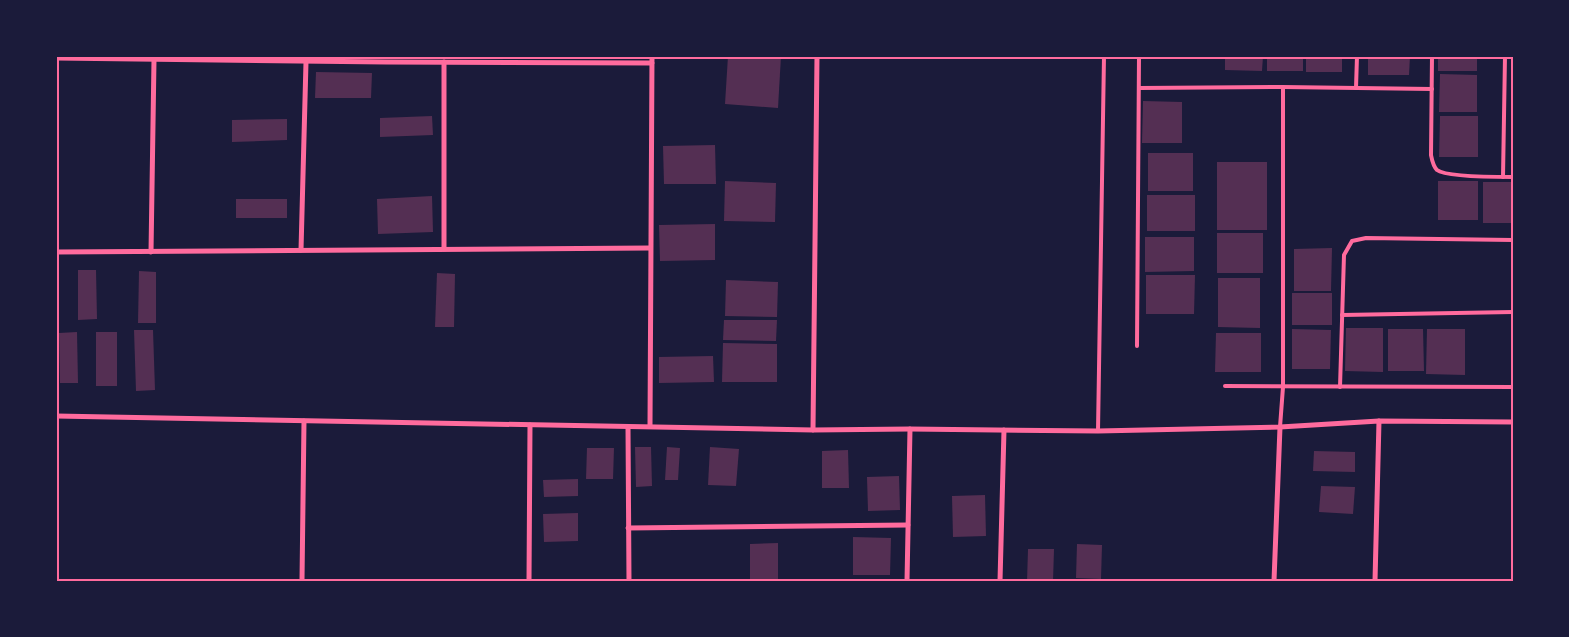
<svg xmlns="http://www.w3.org/2000/svg" width="1569" height="637" font-family="'Nunito Sans',sans-serif">
  <style>
    .building { fill: #542f53 }
    .lines { fill: none; stroke-linecap: round; stroke-linejoin: round }
    .service { stroke: #ff6b9d; stroke-width: 4 }
    .minor { stroke: #ff6b9d; stroke-width: 5 }
    .neatline { fill: none; stroke: #ff6b9d; stroke-width: 2 }
  </style>
  <rect width="100%" height="100%" fill="#1b1b3a"/>
  <!-- building -->
  <g class="building">
    <path d="M 728,56 L 781,56 L 778,108 L 725,104 Z"/>
    <path d="M 1225,56 L 1263,56 L 1262,71 L 1225,70 Z"/>
    <rect x="1267" y="56" width="36" height="15"/>
    <rect x="1306" y="56" width="36" height="16"/>
    <path d="M 1368,56 L 1410,56 L 1409,75 L 1368,75 Z"/>
    <rect x="1438" y="56" width="39" height="15"/>
    <path d="M 316,72 L 372,73 L 371,98 L 315,98 Z"/>
    <path d="M 1440,74 L 1477,75 L 1477,112 L 1439,112 Z"/>
    <path d="M 1143,101 L 1182,102 L 1182,143 L 1142,143 Z"/>
    <path d="M 432,116 L 433,135 L 380,137 L 380,118 Z"/>
    <path d="M 1440,116 L 1478,116 L 1478,157 L 1439,157 Z"/>
    <path d="M 287,119 L 287,140 L 232,142 L 232,120 Z"/>
    <path d="M 715,145 L 716,184 L 664,184 L 663,146 Z"/>
    <rect x="1148" y="153" width="45" height="38"/>
    <rect x="1217" y="162" width="50" height="68"/>
    <path d="M 725,181 L 776,183 L 775,222 L 724,221 Z"/>
    <rect x="1438" y="181" width="40" height="39"/>
    <rect x="1483" y="182" width="30" height="41"/>
    <rect x="1147" y="195" width="48" height="36"/>
    <path d="M 432,196 L 433,232 L 378,234 L 377,199 Z"/>
    <rect x="236" y="199" width="51" height="19"/>
    <path d="M 715,224 L 715,260 L 660,261 L 659,225 Z"/>
    <rect x="1217" y="233" width="46" height="40"/>
    <path d="M 1145,237 L 1194,237 L 1194,271 L 1145,272 Z"/>
    <path d="M 1332,248 L 1331,291 L 1294,291 L 1294,249 Z"/>
    <path d="M 78,270 L 96,270 L 97,319 L 78,320 Z"/>
    <path d="M 139,271 L 156,272 L 156,323 L 138,323 Z"/>
    <path d="M 437,273 L 455,274 L 454,327 L 435,327 Z"/>
    <path d="M 1146,275 L 1195,275 L 1194,314 L 1146,314 Z"/>
    <path d="M 1218,278 L 1260,278 L 1260,328 L 1218,327 Z"/>
    <path d="M 726,280 L 778,282 L 777,317 L 725,316 Z"/>
    <rect x="1292" y="293" width="40" height="32"/>
    <path d="M 724,320 L 777,320 L 776,341 L 723,340 Z"/>
    <path d="M 1346,328 L 1383,328 L 1383,372 L 1345,371 Z"/>
    <path d="M 1292,329 L 1331,330 L 1330,369 L 1292,369 Z"/>
    <path d="M 1388,329 L 1423,329 L 1424,371 L 1388,371 Z"/>
    <path d="M 1427,329 L 1465,329 L 1465,375 L 1426,374 Z"/>
    <path d="M 134,330 L 153,330 L 155,390 L 136,391 Z"/>
    <path d="M 77,332 L 78,383 L 60,383 L 59,333 Z"/>
    <rect x="96" y="332" width="21" height="54"/>
    <path d="M 1216,333 L 1261,333 L 1261,372 L 1215,372 Z"/>
    <path d="M 723,343 L 777,344 L 777,382 L 722,382 Z"/>
    <path d="M 713,356 L 714,382 L 659,383 L 659,357 Z"/>
    <path d="M 635,447 L 651,447 L 652,486 L 636,487 Z"/>
    <path d="M 667,447 L 680,448 L 678,480 L 665,480 Z"/>
    <path d="M 710,447 L 739,449 L 736,486 L 708,485 Z"/>
    <path d="M 587,448 L 614,448 L 613,479 L 586,479 Z"/>
    <path d="M 848,450 L 849,488 L 822,488 L 822,451 Z"/>
    <path d="M 1314,451 L 1355,452 L 1355,472 L 1313,471 Z"/>
    <path d="M 899,476 L 900,510 L 868,511 L 867,477 Z"/>
    <path d="M 578,479 L 578,496 L 544,497 L 543,480 Z"/>
    <path d="M 1321,486 L 1355,487 L 1353,514 L 1319,512 Z"/>
    <path d="M 985,495 L 986,536 L 953,537 L 952,496 Z"/>
    <path d="M 578,513 L 578,541 L 544,542 L 543,514 Z"/>
    <path d="M 853,537 L 891,538 L 890,575 L 853,575 Z"/>
    <path d="M 778,543 L 778,579 L 750,579 L 750,544 Z"/>
    <path d="M 1077,544 L 1102,545 L 1101,579 L 1076,578 Z"/>
    <path d="M 1028,549 L 1054,549 L 1053,581 L 1027,581 Z"/>
  </g>
  <g class="lines">
    <!-- service -->
    <g class="service">
      <path d="M 1432,56 L 1431,155 C 1432,160 1433,166 1437,170 C 1446,177 1499,177 1513,177"/>
      <path d="M 1139,88 L 1283,87 L 1432,89"/>
      <path d="M 1356,88 L 1357,56"/>
      <path d="M 1503,177 L 1505,56"/>
      <path d="M 1342,315 L 1513,312"/>
      <path d="M 1137,346 L 1139,56"/>
      <path d="M 1225,386 L 1513,387"/>
      <path d="M 1340,387 L 1344,255 L 1352,241 L 1366,238 L 1513,240"/>
      <path d="M 1280,427 L 1283,387 L 1283,87"/>
      <path d="M 1098,431 L 1104,56"/>
    </g>
    <!-- minor -->
    <g class="minor">
      <path d="M 56,58 L 386,62 L 652,63"/>
      <path d="M 444,249 L 444,62"/>
      <path d="M 301,250 L 306,62"/>
      <path d="M 56,252 L 650,248"/>
      <path d="M 151,252 L 154,60"/>
      <path d="M 56,416 L 813,430 L 910,429 L 1098,431 L 1280,427 L 1379,421 L 1513,422"/>
      <path d="M 650,426 L 652,56"/>
      <path d="M 628,427 L 629,581"/>
      <path d="M 813,430 L 817,56"/>
      <path d="M 628,528 L 908,525"/>
      <path d="M 302,581 L 304,421"/>
      <path d="M 529,581 L 530,425"/>
      <path d="M 907,581 L 910,429"/>
      <path d="M 1000,581 L 1004,430"/>
      <path d="M 1274,581 L 1280,427"/>
      <path d="M 1375,581 L 1379,421"/>
    </g>
  </g>
  <!-- border -->
  <rect width="1569" height="637" fill="none" stroke="#1b1b3a" stroke-width="115"/>
  <rect x="58" y="58" width="1454" height="522" class="neatline"/>
</svg>
